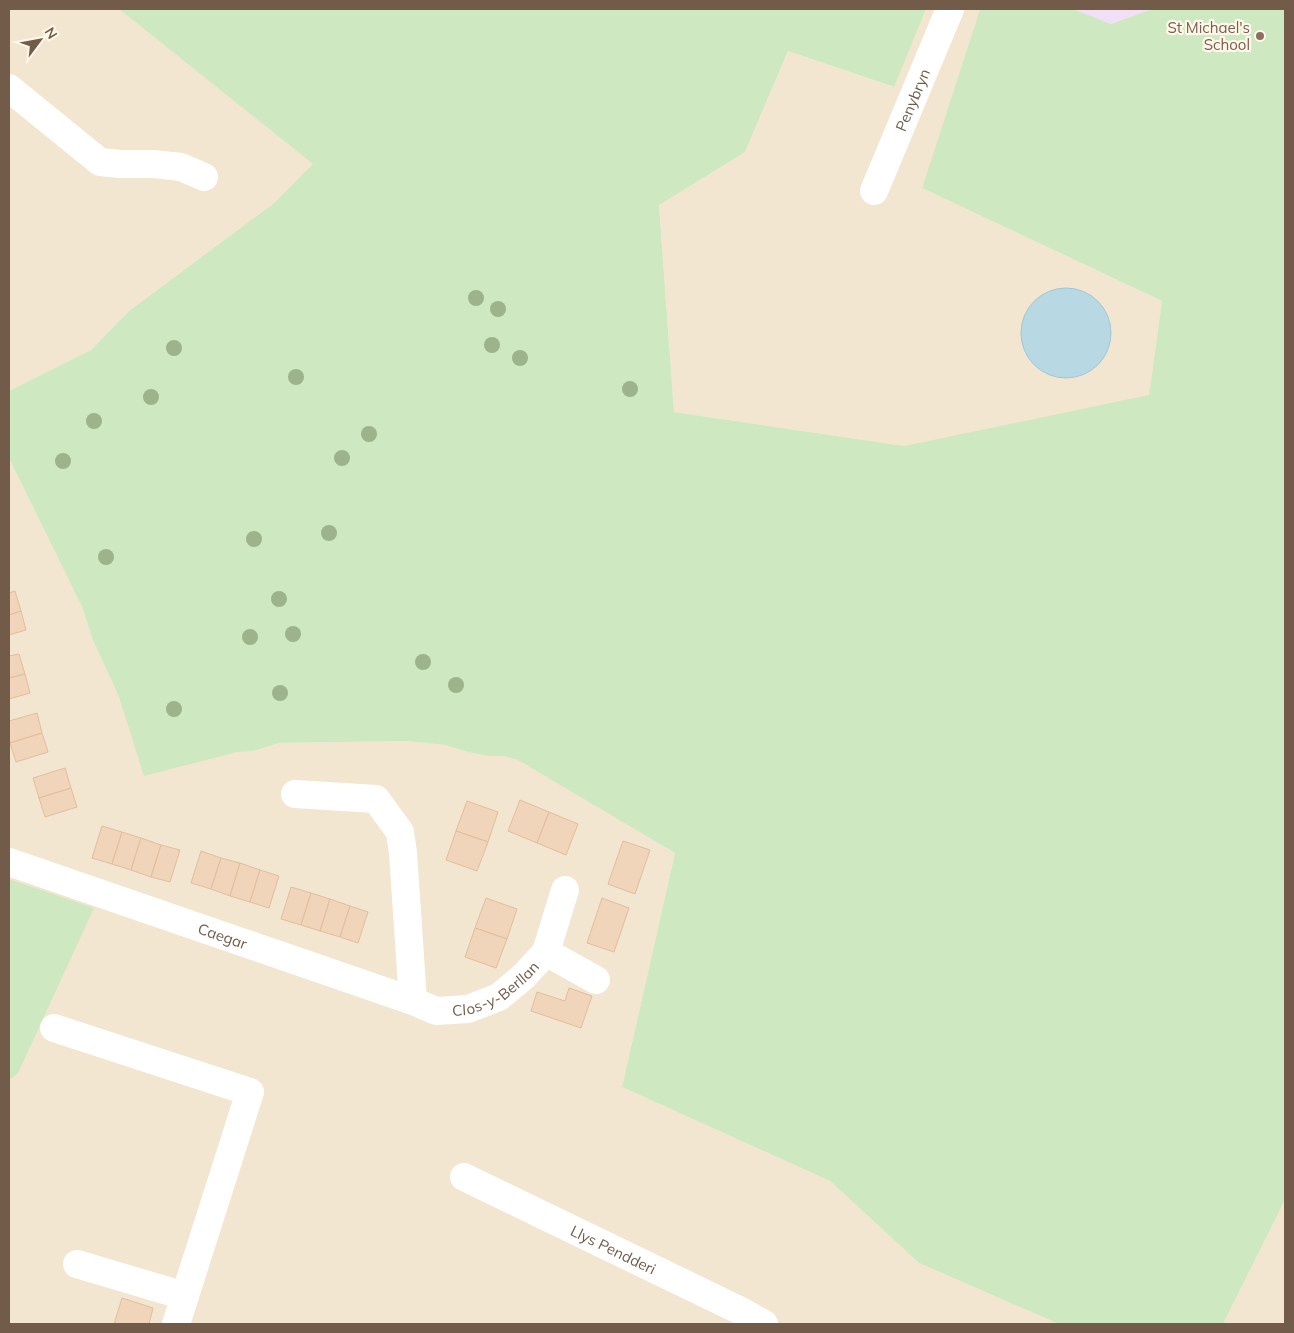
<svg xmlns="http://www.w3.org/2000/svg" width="1294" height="1333" font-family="Mulish,sans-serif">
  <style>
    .residential { fill: #f3e6d1 }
    .education { fill: #f1dff7 }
    .green { fill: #cee8c1 }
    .water { fill: #b8d9e4; stroke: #9ec8d5 }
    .building { fill: #f0d5bb; stroke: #e2bd9c }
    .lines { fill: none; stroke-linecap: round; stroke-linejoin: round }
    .minor { stroke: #fff; stroke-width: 28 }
    .tree { fill: #9db38b }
    .education-dot { fill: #8d6e63; stroke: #fff8e8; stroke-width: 2 }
    .labels { text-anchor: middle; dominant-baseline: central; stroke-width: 4.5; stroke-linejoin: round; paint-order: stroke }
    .education-label { font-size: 15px; fill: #785e54; stroke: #fff8e8; text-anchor: end }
    .street-label { font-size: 15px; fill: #725c49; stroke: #fff8e8 }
  </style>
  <rect width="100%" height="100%" fill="#fbf4e2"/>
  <!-- residential -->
  <g class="residential">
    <path d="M 9,9 L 119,9 L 314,164 L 274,203 L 129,311 L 91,350 L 9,391 Z"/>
    <path d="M 926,9 L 980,9 L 922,188 L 1162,301 L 1149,396 L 904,446 L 674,412 L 659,204 L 745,152 L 788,51 L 893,87 Z"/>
    <path d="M 9,458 L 83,609 L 92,638 L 119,697 L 237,752 L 254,751 L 279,743 L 406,741 L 445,745 L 468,752 L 488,756 L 504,756 L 518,759 L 675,853 L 622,1087 L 830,1181 L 919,1263 L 1059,1324 L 9,1324 Z"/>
    <path d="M 1285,1200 L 1285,1324 L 1223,1324 Z"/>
  </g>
  <!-- education -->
  <path class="education" d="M 1073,9 L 1152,9 L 1111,24 Z"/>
  <!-- green -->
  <g class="green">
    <path d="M 119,9 L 926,9 L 894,87 L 788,51 L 745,152 L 659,205 L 674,412 L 904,446 L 1149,395 L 1162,301 L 922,188 L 980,9 L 1073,9 L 1111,24 L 1152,9 L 1285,9 L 1285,1200 L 1223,1324 L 1059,1324 L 919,1263 L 830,1181 L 622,1087 L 675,853 L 518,760 L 504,756 L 488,756 L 468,752 L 445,745 L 406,741 L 279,743 L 254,751 L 237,752 L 144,776 L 119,697 L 92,638 L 83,609 L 9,458 L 9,391 L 91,350 L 129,311 L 274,203 L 313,164 Z"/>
    <path d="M 9,879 L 94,908 L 18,1073 L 12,1078 L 9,1079 Z"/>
  </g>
  <!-- water -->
  <circle class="water" cx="1066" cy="333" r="45"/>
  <!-- building -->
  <g class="building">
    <path d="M 15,591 L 21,611 L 9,615 L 9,593 Z"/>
    <path d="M 21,611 L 26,630 L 9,635 L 9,615 Z"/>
    <path d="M 19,654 L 25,674 L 9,678 L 9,656 Z"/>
    <path d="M 25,674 L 30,693 L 9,699 L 9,678 Z"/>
    <path d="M 37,713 L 42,733 L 10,743 L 9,737 L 9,721 Z"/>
    <path d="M 42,733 L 48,752 L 16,762 L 10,743 Z"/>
    <path d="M 65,768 L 71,788 L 39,798 L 33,778 Z"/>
    <path d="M 71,788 L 77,807 L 45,817 L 39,798 Z"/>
    <path d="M 520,800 L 549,812 L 537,843 L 508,831 Z"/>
    <path d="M 467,801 L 498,812 L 488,842 L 456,831 Z"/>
    <path d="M 549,812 L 578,824 L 566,855 L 537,843 Z"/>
    <path d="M 102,826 L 122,832 L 112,864 L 92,858 Z"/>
    <path d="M 456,831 L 488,842 L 477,871 L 446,860 Z"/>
    <path d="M 122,832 L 141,838 L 131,870 L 112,864 Z"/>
    <path d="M 141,838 L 161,845 L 151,877 L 131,870 Z"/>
    <path d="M 623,841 L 650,850 L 635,894 L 608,884 Z"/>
    <path d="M 161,845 L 180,850 L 170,882 L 151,877 Z"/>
    <path d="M 201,851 L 221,858 L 211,889 L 191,883 Z"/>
    <path d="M 221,858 L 240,863 L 230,896 L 211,889 Z"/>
    <path d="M 240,863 L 260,870 L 250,902 L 230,896 Z"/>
    <path d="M 260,870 L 279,876 L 269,908 L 250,902 Z"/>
    <path d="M 291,887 L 311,893 L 301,925 L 281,919 Z"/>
    <path d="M 311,893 L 330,899 L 320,931 L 301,925 Z"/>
    <path d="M 486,898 L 517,909 L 507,939 L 475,928 Z"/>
    <path d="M 602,898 L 629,908 L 614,952 L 587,943 Z"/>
    <path d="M 330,899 L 350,906 L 340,937 L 320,931 Z"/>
    <path d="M 350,906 L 368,912 L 358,943 L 340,937 Z"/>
    <path d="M 475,928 L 507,939 L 496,968 L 465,957 Z"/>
    <path d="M 569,988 L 592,996 L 581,1028 L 531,1011 L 537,992 L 565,1001 Z"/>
    <path d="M 122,1298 L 153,1308 L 149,1324 L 114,1324 Z"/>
  </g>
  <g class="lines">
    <!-- minor -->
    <g class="minor">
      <path d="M 9,88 L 100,162 L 120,164 L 154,164 L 181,167 L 204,177"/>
      <path id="s1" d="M 874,191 L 950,9"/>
      <path d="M 295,794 L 376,799 L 400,832 L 403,853 L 413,1001"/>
      <path id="s2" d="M 9,862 L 413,1001 L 436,1011 L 468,1009 L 499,997 L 524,976 L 546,952 L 565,890"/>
      <path d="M 546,952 L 596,980"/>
      <path d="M 54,1028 L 250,1092 L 176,1324"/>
      <path id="s3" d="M 464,1177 L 741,1311 L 764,1324"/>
      <path d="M 77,1264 L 185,1296"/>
    </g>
  </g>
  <!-- trees -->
  <g class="tree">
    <circle cx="476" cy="298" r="8"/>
    <circle cx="498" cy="309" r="8"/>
    <circle cx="492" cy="345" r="8"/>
    <circle cx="174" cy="348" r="8"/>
    <circle cx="520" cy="358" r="8"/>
    <circle cx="296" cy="377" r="8"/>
    <circle cx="630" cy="389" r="8"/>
    <circle cx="151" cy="397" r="8"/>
    <circle cx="94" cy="421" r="8"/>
    <circle cx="369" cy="434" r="8"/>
    <circle cx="342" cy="458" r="8"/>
    <circle cx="63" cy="461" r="8"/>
    <circle cx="329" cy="533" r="8"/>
    <circle cx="254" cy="539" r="8"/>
    <circle cx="106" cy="557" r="8"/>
    <circle cx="279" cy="599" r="8"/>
    <circle cx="293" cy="634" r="8"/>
    <circle cx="250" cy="637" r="8"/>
    <circle cx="423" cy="662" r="8"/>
    <circle cx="456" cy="685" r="8"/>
    <circle cx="280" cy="693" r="8"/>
    <circle cx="174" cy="709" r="8"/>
  </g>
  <!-- markers -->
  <circle class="education-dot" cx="1260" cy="36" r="5"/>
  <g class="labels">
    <!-- education labels -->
    <g class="education-label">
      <text x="1250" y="27">St Michael's<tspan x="1250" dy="17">School</tspan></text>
    </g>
    <!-- street labels -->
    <g class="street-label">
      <text stroke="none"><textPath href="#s1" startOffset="99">Penybryn</textPath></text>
      <text stroke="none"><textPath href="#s2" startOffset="226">Caegar</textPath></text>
      <text stroke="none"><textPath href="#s2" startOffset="518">Clos-y-Berllan</textPath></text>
      <text stroke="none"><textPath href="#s3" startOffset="166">Llys Pendderi</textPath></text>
    </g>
  </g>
  <!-- border -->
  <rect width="1294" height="1333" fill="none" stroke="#725c49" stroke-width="20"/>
  <!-- north arrow -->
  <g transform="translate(40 40) rotate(58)" stroke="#fff8e8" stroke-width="4" paint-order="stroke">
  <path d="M0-4L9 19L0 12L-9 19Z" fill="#725c49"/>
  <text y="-8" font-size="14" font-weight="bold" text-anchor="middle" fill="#725c49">N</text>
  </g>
</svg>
